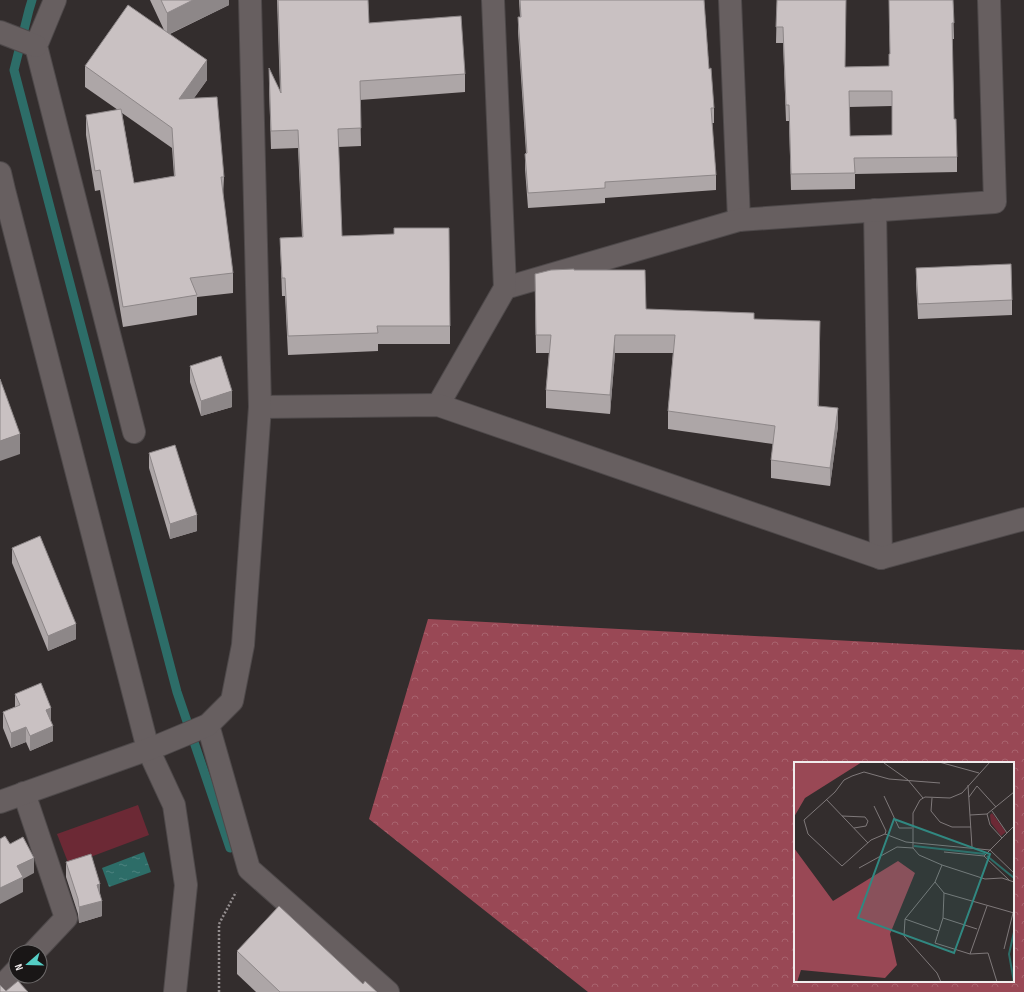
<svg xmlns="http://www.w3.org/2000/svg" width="1024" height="992" font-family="'Sofia Sans Condensed',sans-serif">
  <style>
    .forest { fill: url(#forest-crowns); fill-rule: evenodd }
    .pitch { fill: #6c2935 }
    .water { fill: url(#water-ripples) }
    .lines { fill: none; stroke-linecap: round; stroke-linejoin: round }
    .stream { stroke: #2d6d68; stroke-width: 9 }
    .minor-casing { stroke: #4e494a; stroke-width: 24 }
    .path { stroke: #948e8f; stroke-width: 2.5; stroke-dasharray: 2 2; stroke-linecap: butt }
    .minor { stroke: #675f60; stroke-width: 22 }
    .wall { fill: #ada6a7; fill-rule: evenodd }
    .shaded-wall { fill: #8d8788 }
    .building { fill: #c9c1c2; stroke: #8d8788; fill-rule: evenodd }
    .inset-river { fill: none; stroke: #2d6d68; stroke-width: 2 }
    .inset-road { fill: none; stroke: #7f797a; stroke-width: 1 }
    .view { fill: #318881; fill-opacity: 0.15; stroke: #318881; stroke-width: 2 }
    .inset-edge { fill: none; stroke: #f1eced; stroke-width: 2 }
  </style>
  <defs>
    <pattern id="forest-crowns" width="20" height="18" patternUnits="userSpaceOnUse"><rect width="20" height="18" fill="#994855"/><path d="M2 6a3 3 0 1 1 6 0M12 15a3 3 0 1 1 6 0" fill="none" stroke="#a8636e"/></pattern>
    <pattern id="water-ripples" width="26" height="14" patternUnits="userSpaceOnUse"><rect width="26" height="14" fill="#2d6d68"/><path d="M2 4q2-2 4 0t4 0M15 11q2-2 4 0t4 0" fill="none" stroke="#4c827e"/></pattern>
  </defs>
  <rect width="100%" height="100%" fill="#332d2d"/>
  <!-- forest -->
  <path class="forest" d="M 428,619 L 1024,650 L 1024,992 L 588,992 L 369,819 ZM 795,763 L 1013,763 L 1013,981 L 795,981 Z"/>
  <!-- pitch -->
  <path class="pitch" d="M 138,805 L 149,835 L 69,865 L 57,834 Z"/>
  <!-- water -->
  <path class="water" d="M 144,852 L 151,872 L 109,887 L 102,868 Z"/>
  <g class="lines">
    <!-- stream -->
    <path class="stream" d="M 32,0 L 29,10 L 14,70 L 177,692 L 230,848"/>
    <defs>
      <g id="minor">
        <path d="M 55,0 L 36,46 L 134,432"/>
        <path d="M 730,0 L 739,220"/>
        <path d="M 0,32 L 36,46"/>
        <path d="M 0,173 L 4,190 L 148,749 L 174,805 L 186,885 L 175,992"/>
        <path d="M 875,210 L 881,558"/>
        <path d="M 505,288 L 739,220 L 995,202 L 989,0"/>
        <path d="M 438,405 L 505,288 L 493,0"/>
        <path d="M 260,407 L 438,405 L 881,558 L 1024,519"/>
        <path d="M 208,725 L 249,869 L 388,992"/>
        <path d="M 24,793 L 66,918 L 34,952"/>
        <path d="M 0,802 L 160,745 L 208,725 L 232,701 L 243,645 L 260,407 L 250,0"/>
        <path d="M 0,988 L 16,971"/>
      </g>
    </defs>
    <!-- minor casing -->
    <use href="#minor" class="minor-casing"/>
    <!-- path -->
    <path class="path" d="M 219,992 L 219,924 L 236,892"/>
    <!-- minor -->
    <use href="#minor" class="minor"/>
  </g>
  <!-- wall -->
  <g class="wall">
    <path d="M 150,0 L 229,0 L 229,5 L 170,34 L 207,80 L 194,98 L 224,177 L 223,197 L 233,273 L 233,293 L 197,297 L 197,315 L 123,327 L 100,190 L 95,191 L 86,135 L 86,115 L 118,110 L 85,87 L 85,66 L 164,30 ZM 122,113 L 172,148 L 174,176 L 134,183 Z"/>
    <path d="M 277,0 L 368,0 L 369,23 L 465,74 L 465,92 L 360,100 L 361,146 L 338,147 L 342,236 L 450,326 L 450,344 L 378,344 L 378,351 L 288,355 L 285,296 L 282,296 L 280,238 L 302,237 L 298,148 L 271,149 L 269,86 L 269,68 L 280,91 Z"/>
    <path d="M 519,0 L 704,0 L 709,69 L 714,108 L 714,123 L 712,123 L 716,175 L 716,190 L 605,198 L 605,203 L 528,208 L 525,169 L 525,154 L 526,153 L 518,32 L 518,17 L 520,17 Z"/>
    <path d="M 777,0 L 845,67 L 889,66 L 890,54 L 889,0 L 953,0 L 954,39 L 952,39 L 954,119 L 957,157 L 957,172 L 855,174 L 855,189 L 791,190 L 789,121 L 786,121 L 783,43 L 776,43 ZM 892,106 L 892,135 L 850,136 L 849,107 Z"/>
    <path d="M 916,268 L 1012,300 L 1012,315 L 918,319 L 916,284 Z"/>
    <path d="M 574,270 L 646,309 L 754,319 L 820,339 L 819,406 L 838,426 L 830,486 L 771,478 L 771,460 L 773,444 L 668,429 L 668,411 L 673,353 L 615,353 L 610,414 L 546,408 L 546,390 L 549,353 L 536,353 L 535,292 Z"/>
    <path d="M 190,366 L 232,407 L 201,416 L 190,382 Z"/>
    <path d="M 149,453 L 197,531 L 170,539 L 149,468 Z"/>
    <path d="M 12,548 L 76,639 L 48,651 L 12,563 Z"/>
    <path d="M 15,694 L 51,723 L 53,741 L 30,751 L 26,742 L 11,748 L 3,728 L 3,712 L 15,707 Z"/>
    <path d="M 66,862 L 100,893 L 102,916 L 79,923 L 78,914 L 66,877 Z"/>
    <path d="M 237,951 L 363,984 L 377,992 L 256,992 L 237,974 Z"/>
  </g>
  <!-- shaded-wall -->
  <g class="shaded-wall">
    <path d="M 193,0 L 229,0 L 229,5 L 167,35 L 167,13 Z"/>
    <path d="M 207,60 L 207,80 L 179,119 L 179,99 Z"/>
    <path d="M 820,321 L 820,339 L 818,424 L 818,406 Z"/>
    <path d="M 615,335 L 615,353 L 610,414 L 610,395 Z"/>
    <path d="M 232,391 L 232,407 L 201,416 L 201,401 Z"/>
    <path d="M 838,408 L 838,426 L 830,486 L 830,468 Z"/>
    <path d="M 20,434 L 20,454 L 0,461 L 0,441 Z"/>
    <path d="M 197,515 L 197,531 L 170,539 L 170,524 Z"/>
    <path d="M 76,624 L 76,639 L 48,651 L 48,636 Z"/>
    <path d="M 51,708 L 51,723 L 46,710 Z"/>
    <path d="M 53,726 L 53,741 L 30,751 L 30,736 Z"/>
    <path d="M 26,727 L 26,742 L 11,748 L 11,733 Z"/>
    <path d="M 34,858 L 34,873 L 23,879 L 23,892 L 0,904 L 0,888 L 17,866 Z"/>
    <path d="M 100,884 L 100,900 L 97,885 Z"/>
    <path d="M 102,901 L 102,916 L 79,923 L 79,907 Z"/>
  </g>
  <!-- building -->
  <g class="building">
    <path d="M 161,0 L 193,0 L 167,13 Z"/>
    <path d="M 278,0 L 368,0 L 369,23 L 461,16 L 465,74 L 360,81 L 361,128 L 338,129 L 342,236 L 394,234 L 394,228 L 449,228 L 450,326 L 377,326 L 378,333 L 288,336 L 285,278 L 282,278 L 280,238 L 303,237 L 298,130 L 271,131 L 269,68 L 281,93 Z"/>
    <path d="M 520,0 L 704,0 L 709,69 L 711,68 L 714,108 L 711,108 L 716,175 L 605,182 L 605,188 L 528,193 L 525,154 L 527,153 L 518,17 L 521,17 Z"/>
    <path d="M 777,0 L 846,0 L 845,67 L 889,66 L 889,54 L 890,54 L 889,0 L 953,0 L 954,23 L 952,23 L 954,119 L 956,119 L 957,157 L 854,158 L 855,173 L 791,174 L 789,105 L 786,105 L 783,27 L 776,27 ZM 849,91 L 892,91 L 892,135 L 850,136 Z"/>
    <path d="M 128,5 L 207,60 L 179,99 L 217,97 L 224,177 L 221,177 L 233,273 L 190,278 L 197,295 L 123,307 L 100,170 L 95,171 L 86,115 L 121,109 L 134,183 L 175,176 L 172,128 L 85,66 Z"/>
    <path d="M 1011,264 L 1012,300 L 918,304 L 916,268 Z"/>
    <path d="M 574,269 L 574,270 L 645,270 L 646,309 L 754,313 L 754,319 L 820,321 L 818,406 L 838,408 L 830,468 L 771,460 L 775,426 L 668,411 L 675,335 L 615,335 L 610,395 L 546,390 L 551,335 L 536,335 L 535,274 L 551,270 Z"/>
    <path d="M 221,356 L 232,391 L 201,401 L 190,366 Z"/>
    <path d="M 0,379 L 20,434 L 0,441 Z"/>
    <path d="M 175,445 L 197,515 L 170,524 L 149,453 Z"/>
    <path d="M 40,536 L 76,624 L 48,636 L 12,548 Z"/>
    <path d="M 41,683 L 51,708 L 46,710 L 53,726 L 30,736 L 26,727 L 11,733 L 3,712 L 20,705 L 15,694 Z"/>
    <path d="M 5,836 L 10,844 L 23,837 L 34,858 L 17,866 L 23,877 L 0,888 L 0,839 Z"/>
    <path d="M 91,854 L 100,884 L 97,885 L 102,901 L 79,907 L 78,899 L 66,862 Z"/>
    <path d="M 279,906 L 363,984 L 365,981 L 377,992 L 280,992 L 237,951 Z"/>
    <path d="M 18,981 L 28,992 L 0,992 L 0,985 L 6,991 Z"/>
  </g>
  <!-- overview -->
  <g transform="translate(794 762)">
    <rect width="220" height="220" fill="#332d2d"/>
    <path d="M 0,0 L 68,0 L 11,36 L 0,55 ZM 0,86 L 39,139 L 104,99 L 121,111 L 96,172 L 103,203 L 91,216 L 7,208 L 3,220 L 0,220 Z" fill="#994855"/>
    <path d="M 198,51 L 212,70 L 207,74 L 197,61 L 196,53 Z" fill="#6c2935"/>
    <path class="inset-river" d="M 120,84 L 191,92M 193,94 L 220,116M 220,220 L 215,192 L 220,170"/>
    <path class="inset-road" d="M 145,0 L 185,11M 196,0 L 168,31 L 156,36 L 131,35 L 126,38 L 119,51 L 119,86 L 125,93 L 148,103 L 191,117 L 208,116 L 220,120M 90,1 L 114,18 L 129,36M 146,21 L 95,17 L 70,10 L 58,14 L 50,18 L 41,30 L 10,58 L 14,72 L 48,104 L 77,78 L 91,72 L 112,80 L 196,88 L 220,111M 174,23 L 178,85M 90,34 L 105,66 L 118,66M 175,35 L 183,24 L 202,45M 138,36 L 137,49 L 146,60 L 158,65 L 177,65M 32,37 L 74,81M 80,44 L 92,69 L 91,72M 198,49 L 213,71M 193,52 L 196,63 L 208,76M 176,53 L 193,52 L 220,30M 48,54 L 71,55 L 74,59 L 72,64 L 60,66M 150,90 L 190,94 L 215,118M 190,94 L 220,64M 65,106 L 103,85 L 119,86M 141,120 L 150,131 L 220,151M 150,131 L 149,156 L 141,181 L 176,192 L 193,144M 149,156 L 183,167M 111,157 L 145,169M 220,185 L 220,201M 210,187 L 220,147M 176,192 L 194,191 L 203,220M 147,220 L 143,211 L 110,174 L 111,157 L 141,120 L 148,103"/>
    <path class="view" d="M 100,57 L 196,92 L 160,191 L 64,156 Z"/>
    <rect width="220" height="220" class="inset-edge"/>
  </g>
  <!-- north arrow -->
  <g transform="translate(28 964) rotate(250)"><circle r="19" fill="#191616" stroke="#6f6c6c"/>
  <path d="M0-3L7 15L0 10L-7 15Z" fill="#55cec5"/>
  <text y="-6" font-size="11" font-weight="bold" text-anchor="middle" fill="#f1eced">N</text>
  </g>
</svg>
